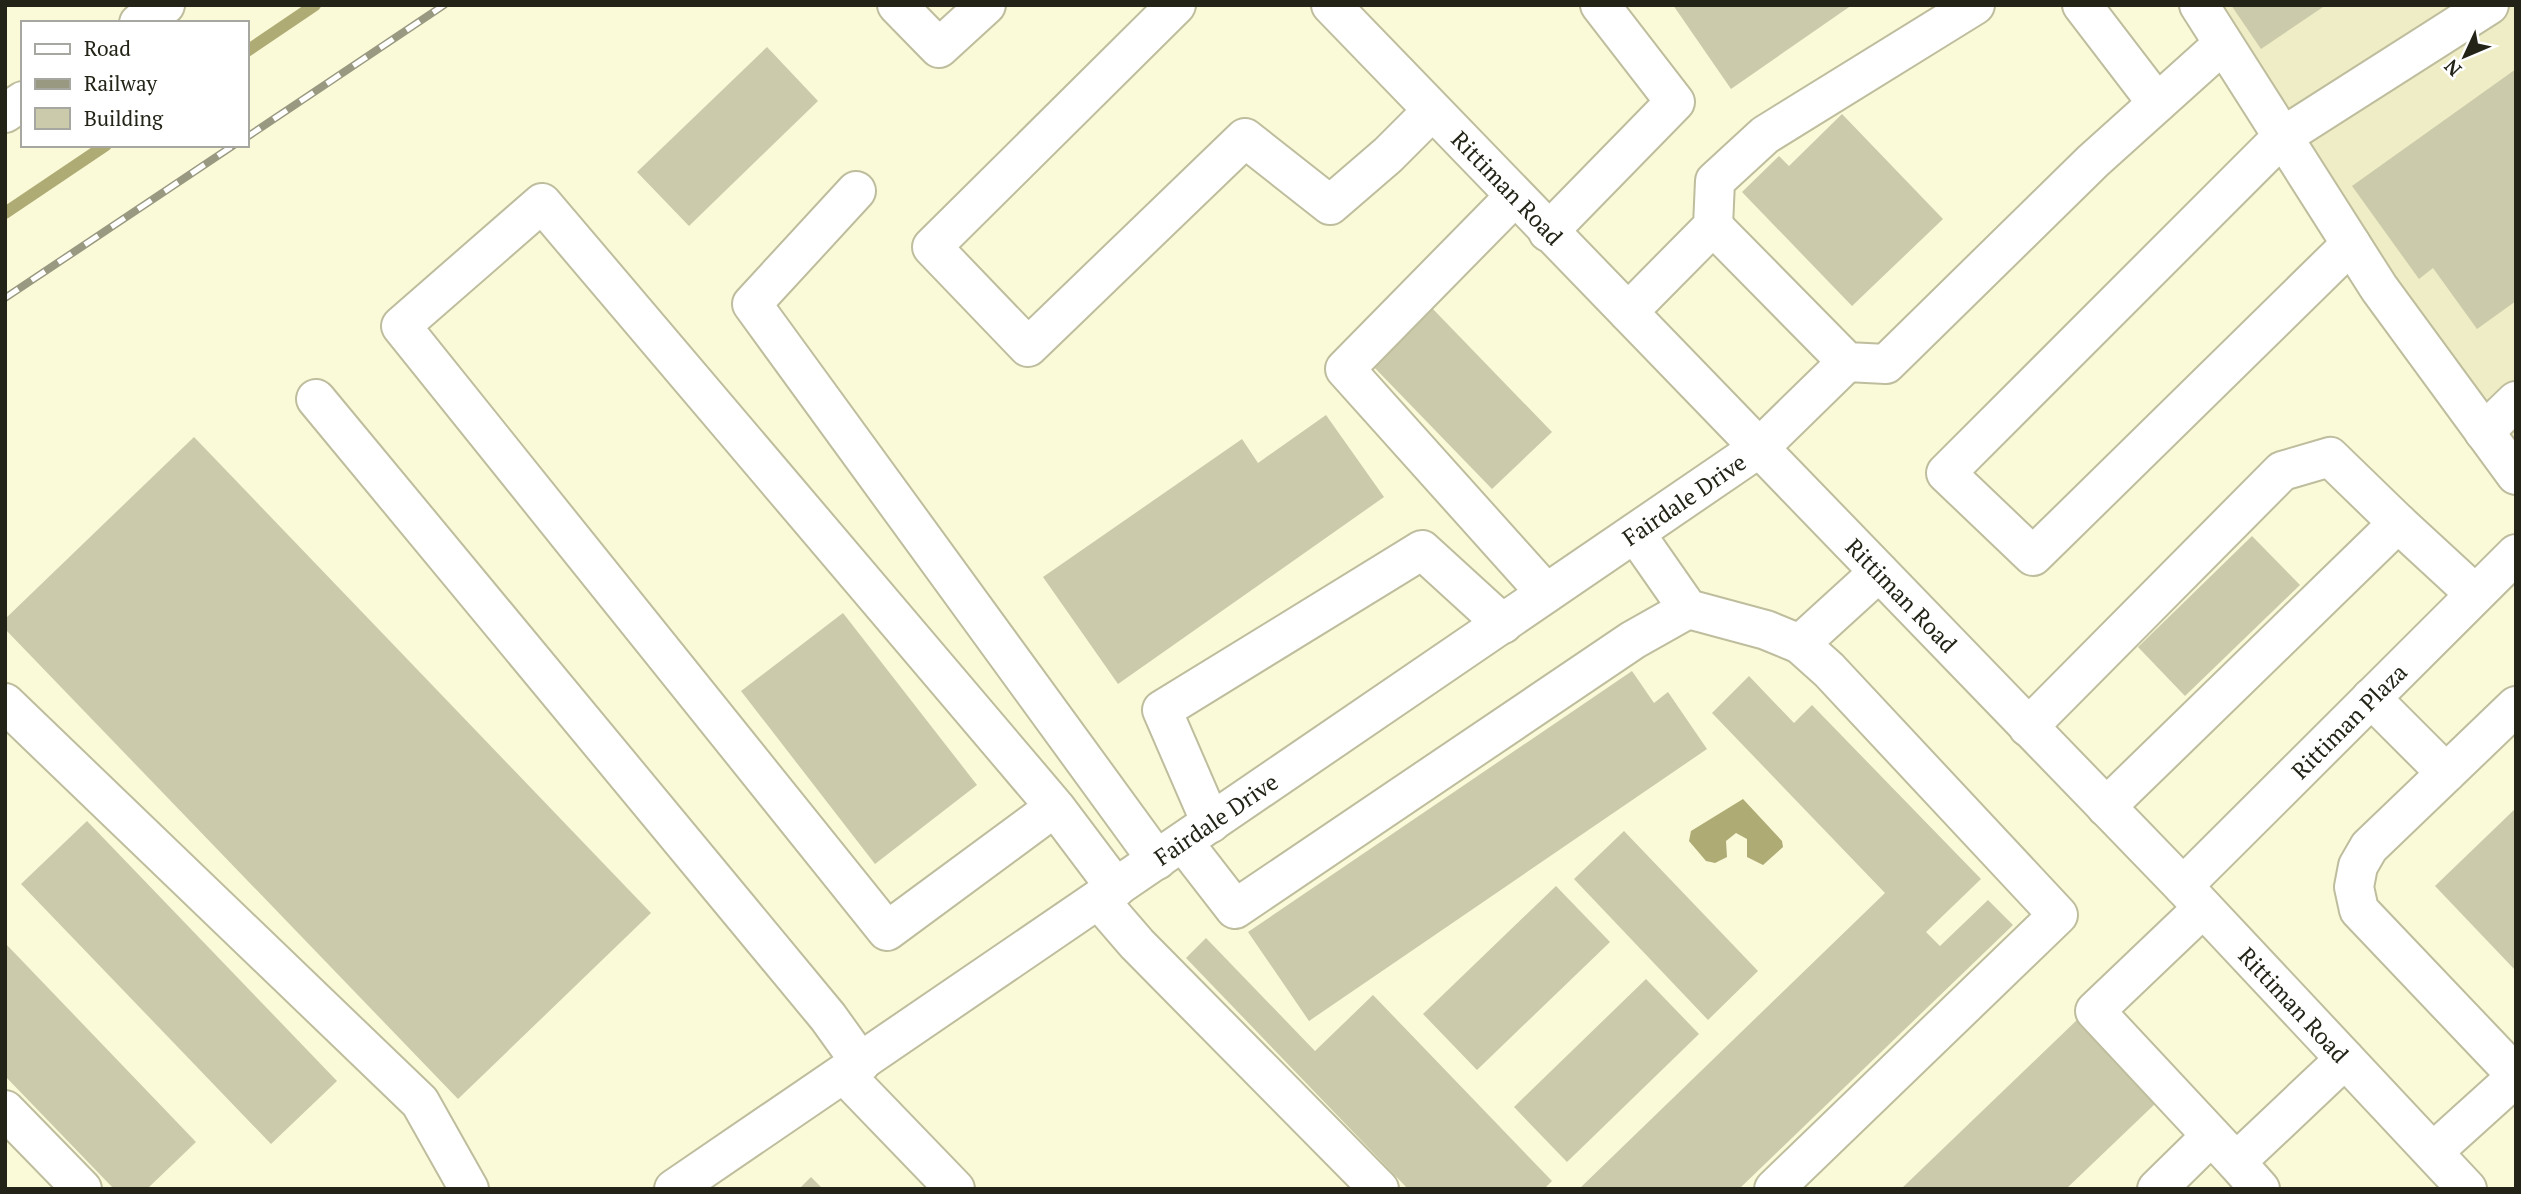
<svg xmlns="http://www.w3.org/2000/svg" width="2521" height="1194" font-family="'PT Serif',serif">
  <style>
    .built { fill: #efedc5 }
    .water { fill: #aeab75 }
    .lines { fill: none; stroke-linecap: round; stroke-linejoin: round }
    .stream { stroke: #aeab75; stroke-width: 12 }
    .building { fill: #cbcaab }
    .minor-casing { stroke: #bebd9d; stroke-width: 42 }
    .major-casing { stroke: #bebd9d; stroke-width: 42 }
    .minor { stroke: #fff; stroke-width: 38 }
    .major { stroke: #fff; stroke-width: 38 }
    .rail-casing { stroke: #999981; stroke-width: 8 }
    .rail { stroke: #fff; stroke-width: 5; stroke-dasharray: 16; stroke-linecap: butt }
    .labels { text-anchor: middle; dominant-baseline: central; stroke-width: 7; stroke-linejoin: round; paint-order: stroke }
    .street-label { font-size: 23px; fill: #232317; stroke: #fff }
  </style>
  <rect width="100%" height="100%" fill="#faf9d8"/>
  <!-- built -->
  <path class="built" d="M 2182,5 L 2516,5 L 2516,484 Z"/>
  <!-- water -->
  <path class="water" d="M 1743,799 L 1782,841 L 1783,847 L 1763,865 L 1747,857 L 1747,839 L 1736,833 L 1726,841 L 1727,857 L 1715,863 L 1706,861 L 1689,841 L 1691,831 Z"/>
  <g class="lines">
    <!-- stream -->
    <g class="stream">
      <path d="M 247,51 L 315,5"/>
      <path d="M 5,213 L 106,145"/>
    </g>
  </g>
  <!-- building -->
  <g class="building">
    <path d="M 1673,5 L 1852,5 L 1731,89 Z"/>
    <path d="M 2231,5 L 2326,5 L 2261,49 Z"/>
    <path d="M 767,47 L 818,101 L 689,226 L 637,172 Z"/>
    <path d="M 2516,69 L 2516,301 L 2477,329 L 2433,268 L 2419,279 L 2352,186 Z"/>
    <path d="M 1842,114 L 1943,219 L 1852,306 L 1742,192 L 1779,156 L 1789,166 Z"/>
    <path d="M 1430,306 L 1552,432 L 1492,489 L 1370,363 Z"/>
    <path d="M 1326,415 L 1384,497 L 1118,684 L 1043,577 L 1242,439 L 1258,463 Z"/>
    <path d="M 194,437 L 651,913 L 458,1099 L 5,629 L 5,619 Z"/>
    <path d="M 2252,536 L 2300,585 L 2185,696 L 2138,647 Z"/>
    <path d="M 843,613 L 977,785 L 875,864 L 741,691 Z"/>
    <path d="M 1632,671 L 1654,703 L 1668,692 L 1707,749 L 1309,1021 L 1248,932 Z"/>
    <path d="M 1749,676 L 1794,723 L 1812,705 L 1981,879 L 1926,932 L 1940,946 L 1988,900 L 2013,925 L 1739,1189 L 1579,1189 L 1885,893 L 1712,713 Z"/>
    <path d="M 2516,808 L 2516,971 L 2435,886 Z"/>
    <path d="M 87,821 L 337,1081 L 271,1144 L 21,884 Z"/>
    <path d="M 1624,831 L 1758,971 L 1708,1020 L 1574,879 Z"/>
    <path d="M 1556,886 L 1610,942 L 1477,1070 L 1423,1014 Z"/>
    <path d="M 1206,938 L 1315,1051 L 1373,995 L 1552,1181 L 1544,1189 L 1408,1189 L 1186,958 Z"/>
    <path d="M 5,943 L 196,1142 L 147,1189 L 114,1189 L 5,1076 Z"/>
    <path d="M 1646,979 L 1699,1034 L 1567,1162 L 1514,1107 Z"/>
    <path d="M 2078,1019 L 2157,1102 L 2066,1189 L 1901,1189 Z"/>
    <path d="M 811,1177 L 823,1189 L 799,1189 Z"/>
  </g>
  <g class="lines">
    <defs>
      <g id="minor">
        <path d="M 897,5 L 939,48 L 986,5"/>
        <path d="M 1176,5 L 932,247 L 1028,347 L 1245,138 L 1330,205 L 1388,155 L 1432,111"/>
        <path d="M 2082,5 L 2157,103"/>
        <path d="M 2199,5 L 2379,288 L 2516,475"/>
        <path d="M 856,191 L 752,304 L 1157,860"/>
        <path d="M 1514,197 L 1345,369 L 1546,593"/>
        <path d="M 1713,226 L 1847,362 L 1886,364 L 2093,161 L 2223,44"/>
        <path d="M 1548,232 L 1675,102 L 1600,5"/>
        <path d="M 2351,244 L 2033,556 L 1946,473 L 2282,137 L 2489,5"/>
        <path d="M 1628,312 L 1713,226 L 1715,181 L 1765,135 L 1975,5"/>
        <path d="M 316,399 L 828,1017 L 861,1063"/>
        <path d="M 2484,432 L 2516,401"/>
        <path d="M 2398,523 L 2475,594"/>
        <path d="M 1635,533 L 1688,609 L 1766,630 L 1800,644"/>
        <path d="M 2371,698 L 2446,773"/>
        <path d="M 5,703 L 420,1102 L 469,1189"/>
        <path d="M 2516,706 L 2369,847 L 2358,866 L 2354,887 L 2359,910 L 2516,1075"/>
        <path d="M 2028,727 L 2282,471 L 2330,457 L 2398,523 L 2106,807"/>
        <path d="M 1055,807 L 887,931 L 401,326 L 542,203 L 1055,807 L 1116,888"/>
        <path d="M 1211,823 L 1162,710 L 1422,550 L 1503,624"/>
        <path d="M 1183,842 L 1235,909 L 1633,640 L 1688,609"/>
        <path id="s1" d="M 2183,886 L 2516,554"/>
        <path d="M 1099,900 L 1137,944 L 1379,1189"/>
        <path d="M 2203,908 L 2095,1011 L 2236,1162 L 2345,1059"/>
        <path d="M 844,1074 L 955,1189"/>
        <path d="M 5,1110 L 82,1189"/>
        <path d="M 2433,1152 L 2516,1077"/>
        <path d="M 2236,1162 L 2260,1189"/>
        <path id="s2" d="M 674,1189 L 1759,448 L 1847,362"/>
        <path d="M 1774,1189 L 2058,915 L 1829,670 L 1800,644 L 1879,572"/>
        <path d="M 2157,1189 L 2211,1136"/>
      </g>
      <g id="major">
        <path id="s3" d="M 1331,5 L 2183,886 L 2467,1189"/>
        <path d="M 139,23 L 165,5"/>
        <path d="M 5,113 L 23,101"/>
      </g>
    </defs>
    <!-- minor casing -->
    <use href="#minor" class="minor-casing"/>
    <!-- major casing -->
    <use href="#major" class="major-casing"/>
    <!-- minor -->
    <use href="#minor" class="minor"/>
    <!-- major -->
    <use href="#major" class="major"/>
    <defs>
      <g id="rail">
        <path d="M 247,137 L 444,5"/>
        <path d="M 5,298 L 234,145"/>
      </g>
    </defs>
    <!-- rail casing -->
    <use href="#rail" class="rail-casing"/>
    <!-- rail -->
    <use href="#rail" class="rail"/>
  </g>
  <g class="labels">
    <!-- street labels -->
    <g class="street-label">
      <text stroke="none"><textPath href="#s3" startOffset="254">Rittiman Road</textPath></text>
      <text stroke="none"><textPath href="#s2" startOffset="1223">Fairdale Drive</textPath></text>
      <text stroke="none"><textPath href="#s3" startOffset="821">Rittiman Road</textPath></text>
      <text stroke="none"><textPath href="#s1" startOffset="234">Rittiman Plaza</textPath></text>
      <text stroke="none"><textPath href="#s2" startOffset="656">Fairdale Drive</textPath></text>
      <text stroke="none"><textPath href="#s3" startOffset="1388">Rittiman Road</textPath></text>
    </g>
  </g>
  <!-- border -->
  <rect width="2521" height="1194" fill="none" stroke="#232317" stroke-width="14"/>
  <!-- legend -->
  <rect x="21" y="21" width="228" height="126" fill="#ffffff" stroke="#a7a7a2" stroke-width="2"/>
  <rect x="35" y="44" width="35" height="10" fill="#ffffff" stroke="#a7a7a2" stroke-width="2"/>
  <text x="84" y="56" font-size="21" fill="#232317">Road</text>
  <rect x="35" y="79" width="35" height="10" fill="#999981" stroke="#a7a7a2" stroke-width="2"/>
  <text x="84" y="91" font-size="21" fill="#232317">Railway</text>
  <rect x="35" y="108" width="35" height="21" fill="#cbcaab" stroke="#a7a7a2" stroke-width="2"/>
  <text x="84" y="126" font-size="21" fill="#232317">Building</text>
  <!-- north arrow -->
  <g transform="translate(2465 56) rotate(226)" stroke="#ffffff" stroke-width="5" paint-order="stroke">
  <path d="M0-5L12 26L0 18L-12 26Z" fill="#232317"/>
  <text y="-10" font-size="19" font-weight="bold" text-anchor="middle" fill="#232317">N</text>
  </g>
</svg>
